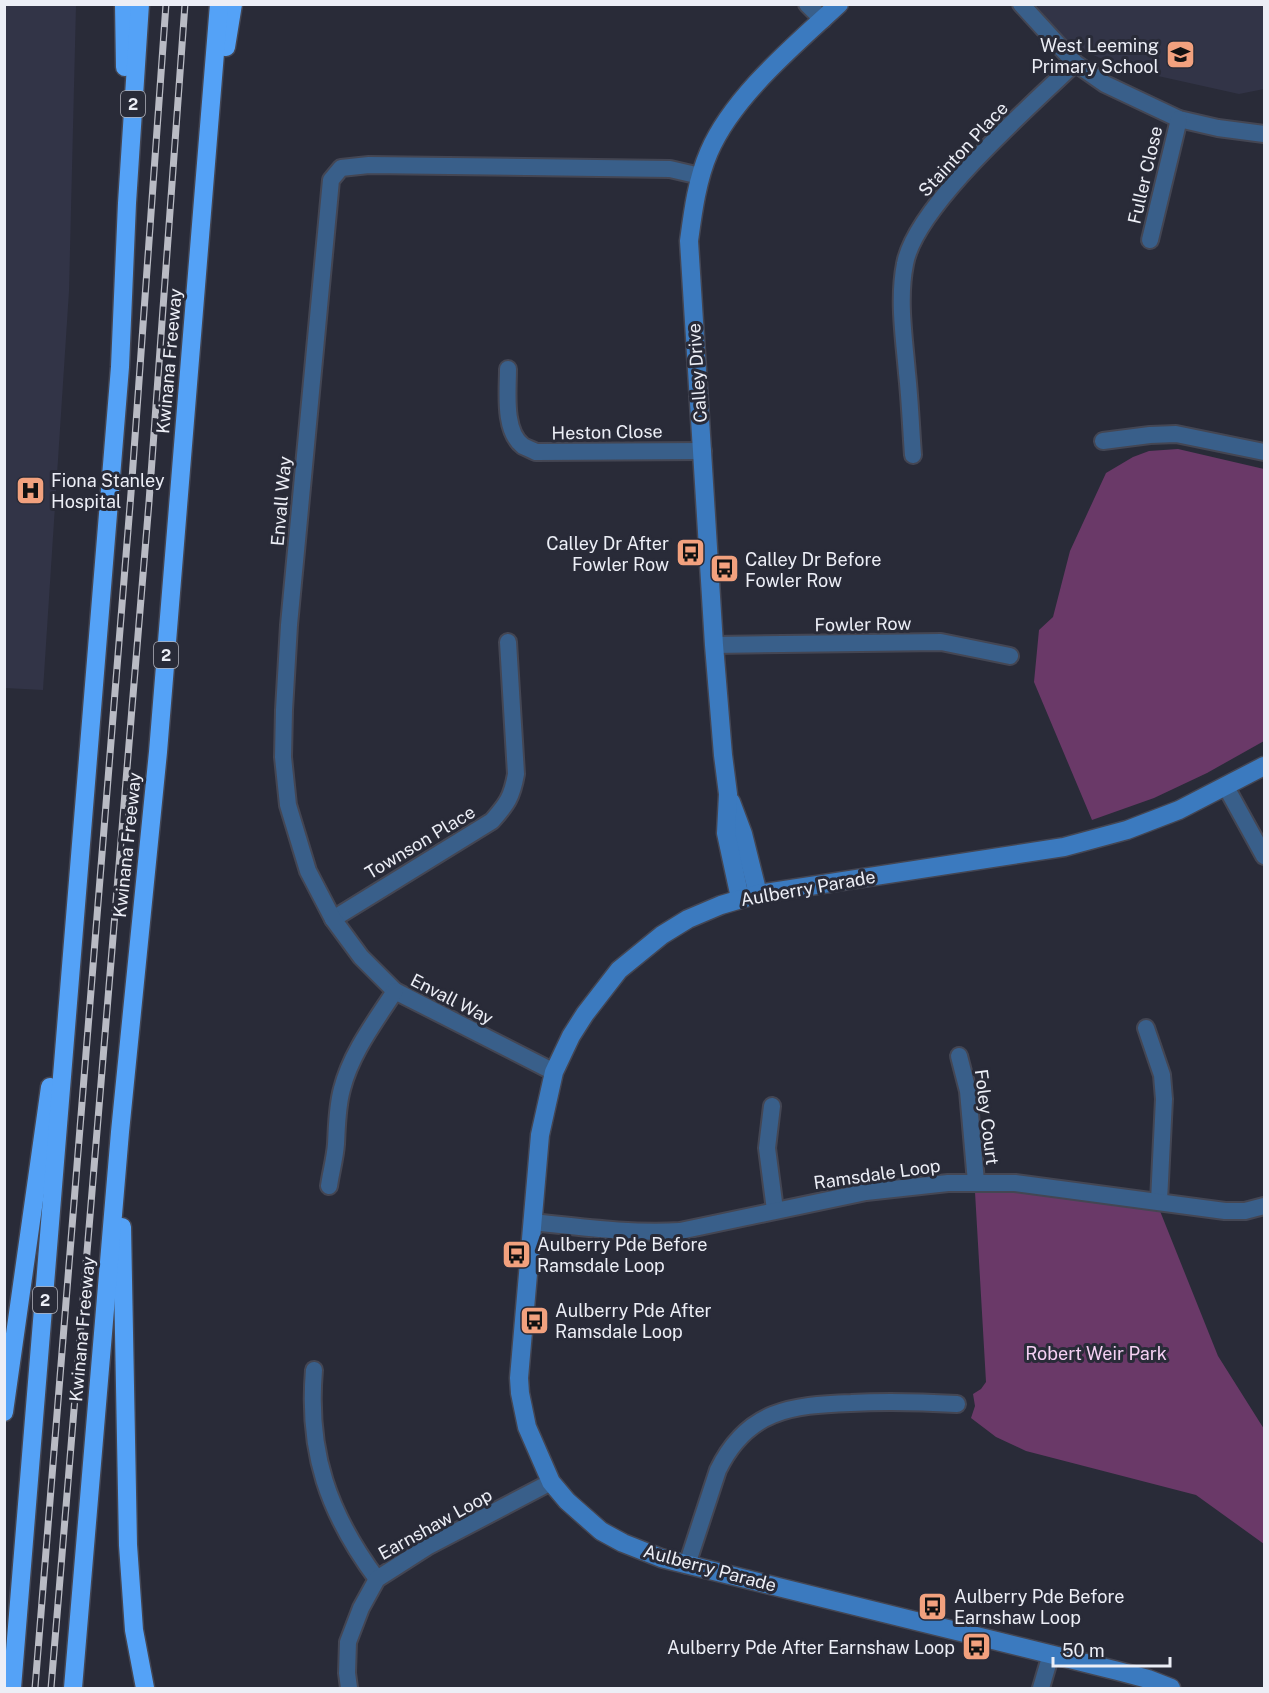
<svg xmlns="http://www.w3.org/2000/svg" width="1269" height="1693" font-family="'Public Sans',sans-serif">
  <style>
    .built { fill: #323447 }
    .green { fill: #6a3968 }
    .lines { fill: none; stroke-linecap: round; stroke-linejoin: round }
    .minor-casing { stroke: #444653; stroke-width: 20 }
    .secondary-casing { stroke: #444653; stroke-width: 21 }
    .motorway-casing { stroke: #444653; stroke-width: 21 }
    .minor { stroke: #395f8a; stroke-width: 16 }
    .secondary { stroke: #3b7abf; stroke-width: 18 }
    .motorway { stroke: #54a2f7; stroke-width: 18 }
    .rail-casing { stroke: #b9bbc4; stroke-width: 7 }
    .rail { stroke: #292b38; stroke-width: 4.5; stroke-dasharray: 14; stroke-linecap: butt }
    .labels { text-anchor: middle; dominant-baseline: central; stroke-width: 6; stroke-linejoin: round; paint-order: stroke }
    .shield { fill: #292b38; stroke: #b2b4bd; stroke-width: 1.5 }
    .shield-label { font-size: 16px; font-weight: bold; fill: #eceef6 }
    .poi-label { font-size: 18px; fill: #eceef6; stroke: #292b38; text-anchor: start }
    .street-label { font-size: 18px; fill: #eceef6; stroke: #292b38 }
    .park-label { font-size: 18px; fill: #f5d0f3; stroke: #292b38 }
  </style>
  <rect width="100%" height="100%" fill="#292b38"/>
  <!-- built -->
  <g class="built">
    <path d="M 4,5 L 76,5 L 69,291 L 43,690 L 5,688 Z"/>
    <path d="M 1036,5 L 1264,5 L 1264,89 L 1239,94 L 1122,68 L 1067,43 Z"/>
  </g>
  <!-- green -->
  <g class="green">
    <path d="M 1178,449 L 1264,469 L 1264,741 L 1207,773 L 1154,798 L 1092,820 L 1034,682 L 1039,630 L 1053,617 L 1070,551 L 1106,473 L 1133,457 L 1149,451 Z"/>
    <path d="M 1011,1191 L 1077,1198 L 1160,1211 L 1218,1356 L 1264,1429 L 1264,1544 L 1196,1495 L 1026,1451 L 996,1437 L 971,1418 L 975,1406 L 973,1394 L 981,1389 L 986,1382 L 975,1192 Z"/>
  </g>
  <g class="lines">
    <defs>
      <g id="minor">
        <path d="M 807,4 L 823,20"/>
        <path d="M 1021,4 L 1075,63 L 1105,84 L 1179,119 L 1218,128 L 1264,134"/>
        <path d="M 1150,240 L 1179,119"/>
        <path d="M 508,369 C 508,391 503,431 523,446 C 527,448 532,450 536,452 L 703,451"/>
        <path d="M 1103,441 L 1150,435 L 1176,434 L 1264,452"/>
        <path d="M 913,455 C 911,428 910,400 907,373 C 904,337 898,299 905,264 C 915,206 1031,106 1075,63"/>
        <path d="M 714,645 L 941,642 L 1010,656"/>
        <path d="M 1226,787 L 1264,856"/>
        <path d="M 333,919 L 492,821 C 507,804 512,797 516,774 L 508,642"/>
        <path d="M 1146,1028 L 1162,1075 L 1164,1099 L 1159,1201"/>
        <path d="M 959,1056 L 968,1091 L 976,1182"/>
        <path d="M 554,1072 L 395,991 L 361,957 L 333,919 L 308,871 L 288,805 L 283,757 L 284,710 L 289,625 L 331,180 L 341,168 L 369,165 L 670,169 L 700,176"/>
        <path d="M 772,1106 L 767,1148 L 775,1210"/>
        <path d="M 329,1186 C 331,1172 335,1158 336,1144 C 337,1126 337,1107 342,1089 C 351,1053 375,1022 395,991"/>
        <path d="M 532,1222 C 581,1227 631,1234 680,1231 L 866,1192 L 948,1183 L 1015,1183 L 1225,1211 L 1245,1211 L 1264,1206"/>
        <path d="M 314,1370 C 307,1452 328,1513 377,1579"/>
        <path d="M 687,1565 L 718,1470 C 747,1410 791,1405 851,1403 C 887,1401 921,1402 957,1404"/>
        <path d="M 349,1688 L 347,1673 L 348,1642 L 361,1608 L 377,1579 L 427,1547 L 551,1482"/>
        <path d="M 1041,1688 L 1051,1654"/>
      </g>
      <g id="secondary">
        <path d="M 731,802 L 743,834 L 758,894"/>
        <path d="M 740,898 L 726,833 L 728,794 L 723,755 L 714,645 L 689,241 C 693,211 697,180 709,152 C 733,96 795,45 839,4"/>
        <path d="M 1171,1688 L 1148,1679 L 1118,1671 L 661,1558 L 623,1543 L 601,1531 L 567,1501 L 551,1482 L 527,1427 L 520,1393 L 519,1378 L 540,1135 L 554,1072 L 571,1036 L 585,1014 L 619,970 L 662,935 L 688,919 L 721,905 L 758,894 L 1064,847 L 1127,830 L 1179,810 L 1264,766"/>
      </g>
      <g id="motorway">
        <path d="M 124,4 L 125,67"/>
        <path d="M 226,47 L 233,4"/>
        <path d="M 122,1227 L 128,1545 L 134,1630 L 145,1688"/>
        <path d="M 4,1412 L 50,1087"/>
        <path d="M 12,1688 L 120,367 L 127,203 L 140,4"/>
        <path d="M 73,1688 L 120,1132 L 158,752 L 219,4"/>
      </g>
    </defs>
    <!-- minor casing -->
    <use href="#minor" class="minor-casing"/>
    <!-- secondary casing -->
    <use href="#secondary" class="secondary-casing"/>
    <!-- motorway casing -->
    <use href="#motorway" class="motorway-casing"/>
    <!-- minor -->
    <use href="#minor" class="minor"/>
    <!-- secondary -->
    <use href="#secondary" class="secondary"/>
    <!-- motorway -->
    <use href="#motorway" class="motorway"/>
    <defs>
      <g id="rail">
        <path d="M 35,1688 L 131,493 L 166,4"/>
        <path d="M 51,1688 L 149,502 L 185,4"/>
      </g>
    </defs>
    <!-- rail casing -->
    <use href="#rail" class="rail-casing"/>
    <!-- rail -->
    <use href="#rail" class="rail"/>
  </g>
  <!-- icons -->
  <defs>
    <symbol id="school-square" viewBox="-11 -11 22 22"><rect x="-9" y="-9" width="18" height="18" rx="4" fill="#f2a17e" stroke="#292b38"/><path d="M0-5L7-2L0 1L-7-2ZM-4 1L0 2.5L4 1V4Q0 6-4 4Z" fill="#111"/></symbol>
    <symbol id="hospital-square" viewBox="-11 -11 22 22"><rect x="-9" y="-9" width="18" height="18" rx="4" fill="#f2a17e" stroke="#292b38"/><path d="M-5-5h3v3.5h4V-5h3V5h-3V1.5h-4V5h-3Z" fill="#111"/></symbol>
    <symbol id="bus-square" viewBox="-11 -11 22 22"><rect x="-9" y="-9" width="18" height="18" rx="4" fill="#f2a17e" stroke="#292b38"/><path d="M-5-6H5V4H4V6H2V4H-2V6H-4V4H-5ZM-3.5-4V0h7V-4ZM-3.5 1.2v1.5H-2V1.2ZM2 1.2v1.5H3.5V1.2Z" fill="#111"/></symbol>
  </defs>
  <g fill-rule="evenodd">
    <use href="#school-square" x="1164" y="38" width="33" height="33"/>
    <use href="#hospital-square" x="14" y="474" width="33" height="33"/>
    <use href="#bus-square" x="674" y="536" width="33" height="33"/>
    <use href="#bus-square" x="708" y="552" width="33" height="33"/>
    <use href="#bus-square" x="500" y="1238" width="33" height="33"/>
    <use href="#bus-square" x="518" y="1304" width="33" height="33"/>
    <use href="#bus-square" x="916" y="1590" width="33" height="33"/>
    <use href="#bus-square" x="960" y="1630" width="33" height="33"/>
  </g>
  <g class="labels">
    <!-- shield labels -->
    <g class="shield">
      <rect x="121" y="91" width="24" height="26" rx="4.5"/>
      <rect x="154" y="642" width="24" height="26" rx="4.5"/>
      <rect x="33" y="1287" width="24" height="26" rx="4.5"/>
    </g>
    <g class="shield-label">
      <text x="133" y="104">2</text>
      <text x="166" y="655">2</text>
      <text x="45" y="1300">2</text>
    </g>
    <!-- poi labels -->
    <g class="poi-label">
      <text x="1159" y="45" text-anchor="end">West Leeming<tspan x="1159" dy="21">Primary School</tspan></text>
      <text x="51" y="480">Fiona Stanley<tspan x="51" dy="21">Hospital</tspan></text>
      <text x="669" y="543" text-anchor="end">Calley Dr After<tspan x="669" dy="21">Fowler Row</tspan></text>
      <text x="745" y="559">Calley Dr Before<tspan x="745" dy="21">Fowler Row</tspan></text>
      <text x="537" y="1244">Aulberry Pde Before<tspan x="537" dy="21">Ramsdale Loop</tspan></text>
      <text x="555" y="1310">Aulberry Pde After<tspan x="555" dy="21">Ramsdale Loop</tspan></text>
      <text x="954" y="1596">Aulberry Pde Before<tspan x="954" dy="21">Earnshaw Loop</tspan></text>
      <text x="955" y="1647" text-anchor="end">Aulberry Pde After Earnshaw Loop</text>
    </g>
    <!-- street labels -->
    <g class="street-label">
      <text transform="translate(963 149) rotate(-47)">Stainton Place</text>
      <text transform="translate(1145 175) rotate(-77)">Fuller Close</text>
      <text transform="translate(169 361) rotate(-85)">Kwinana Freeway</text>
      <text transform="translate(697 373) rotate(-94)">Calley Drive</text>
      <text transform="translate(607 432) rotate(-1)">Heston Close</text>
      <text transform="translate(281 501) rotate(-85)">Envall Way</text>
      <text transform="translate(863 624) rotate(-1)">Fowler Row</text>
      <text transform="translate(420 842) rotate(-31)">Townson Place</text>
      <text transform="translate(127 845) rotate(-84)">Kwinana Freeway</text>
      <text transform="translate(808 888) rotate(-10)">Aulberry Parade</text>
      <text transform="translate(452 999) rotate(27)">Envall Way</text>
      <text transform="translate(987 1117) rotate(83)">Foley Court</text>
      <text transform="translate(877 1174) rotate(-8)">Ramsdale Loop</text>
      <text transform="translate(82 1329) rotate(-85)">Kwinana Freeway</text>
      <text transform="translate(435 1524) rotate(-29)">Earnshaw Loop</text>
      <text transform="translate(710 1568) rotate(15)">Aulberry Parade</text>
    </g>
    <!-- park labels -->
    <g class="park-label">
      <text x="1096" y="1353">Robert Weir Park</text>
    </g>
  </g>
  <!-- border -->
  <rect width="1269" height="1693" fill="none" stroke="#eceef6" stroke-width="12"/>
  <!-- scale -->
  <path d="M1053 1657v9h117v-9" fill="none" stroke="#eceef6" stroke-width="3"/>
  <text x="1062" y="1657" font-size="18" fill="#eceef6" stroke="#292b38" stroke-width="4.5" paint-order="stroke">50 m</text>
</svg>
